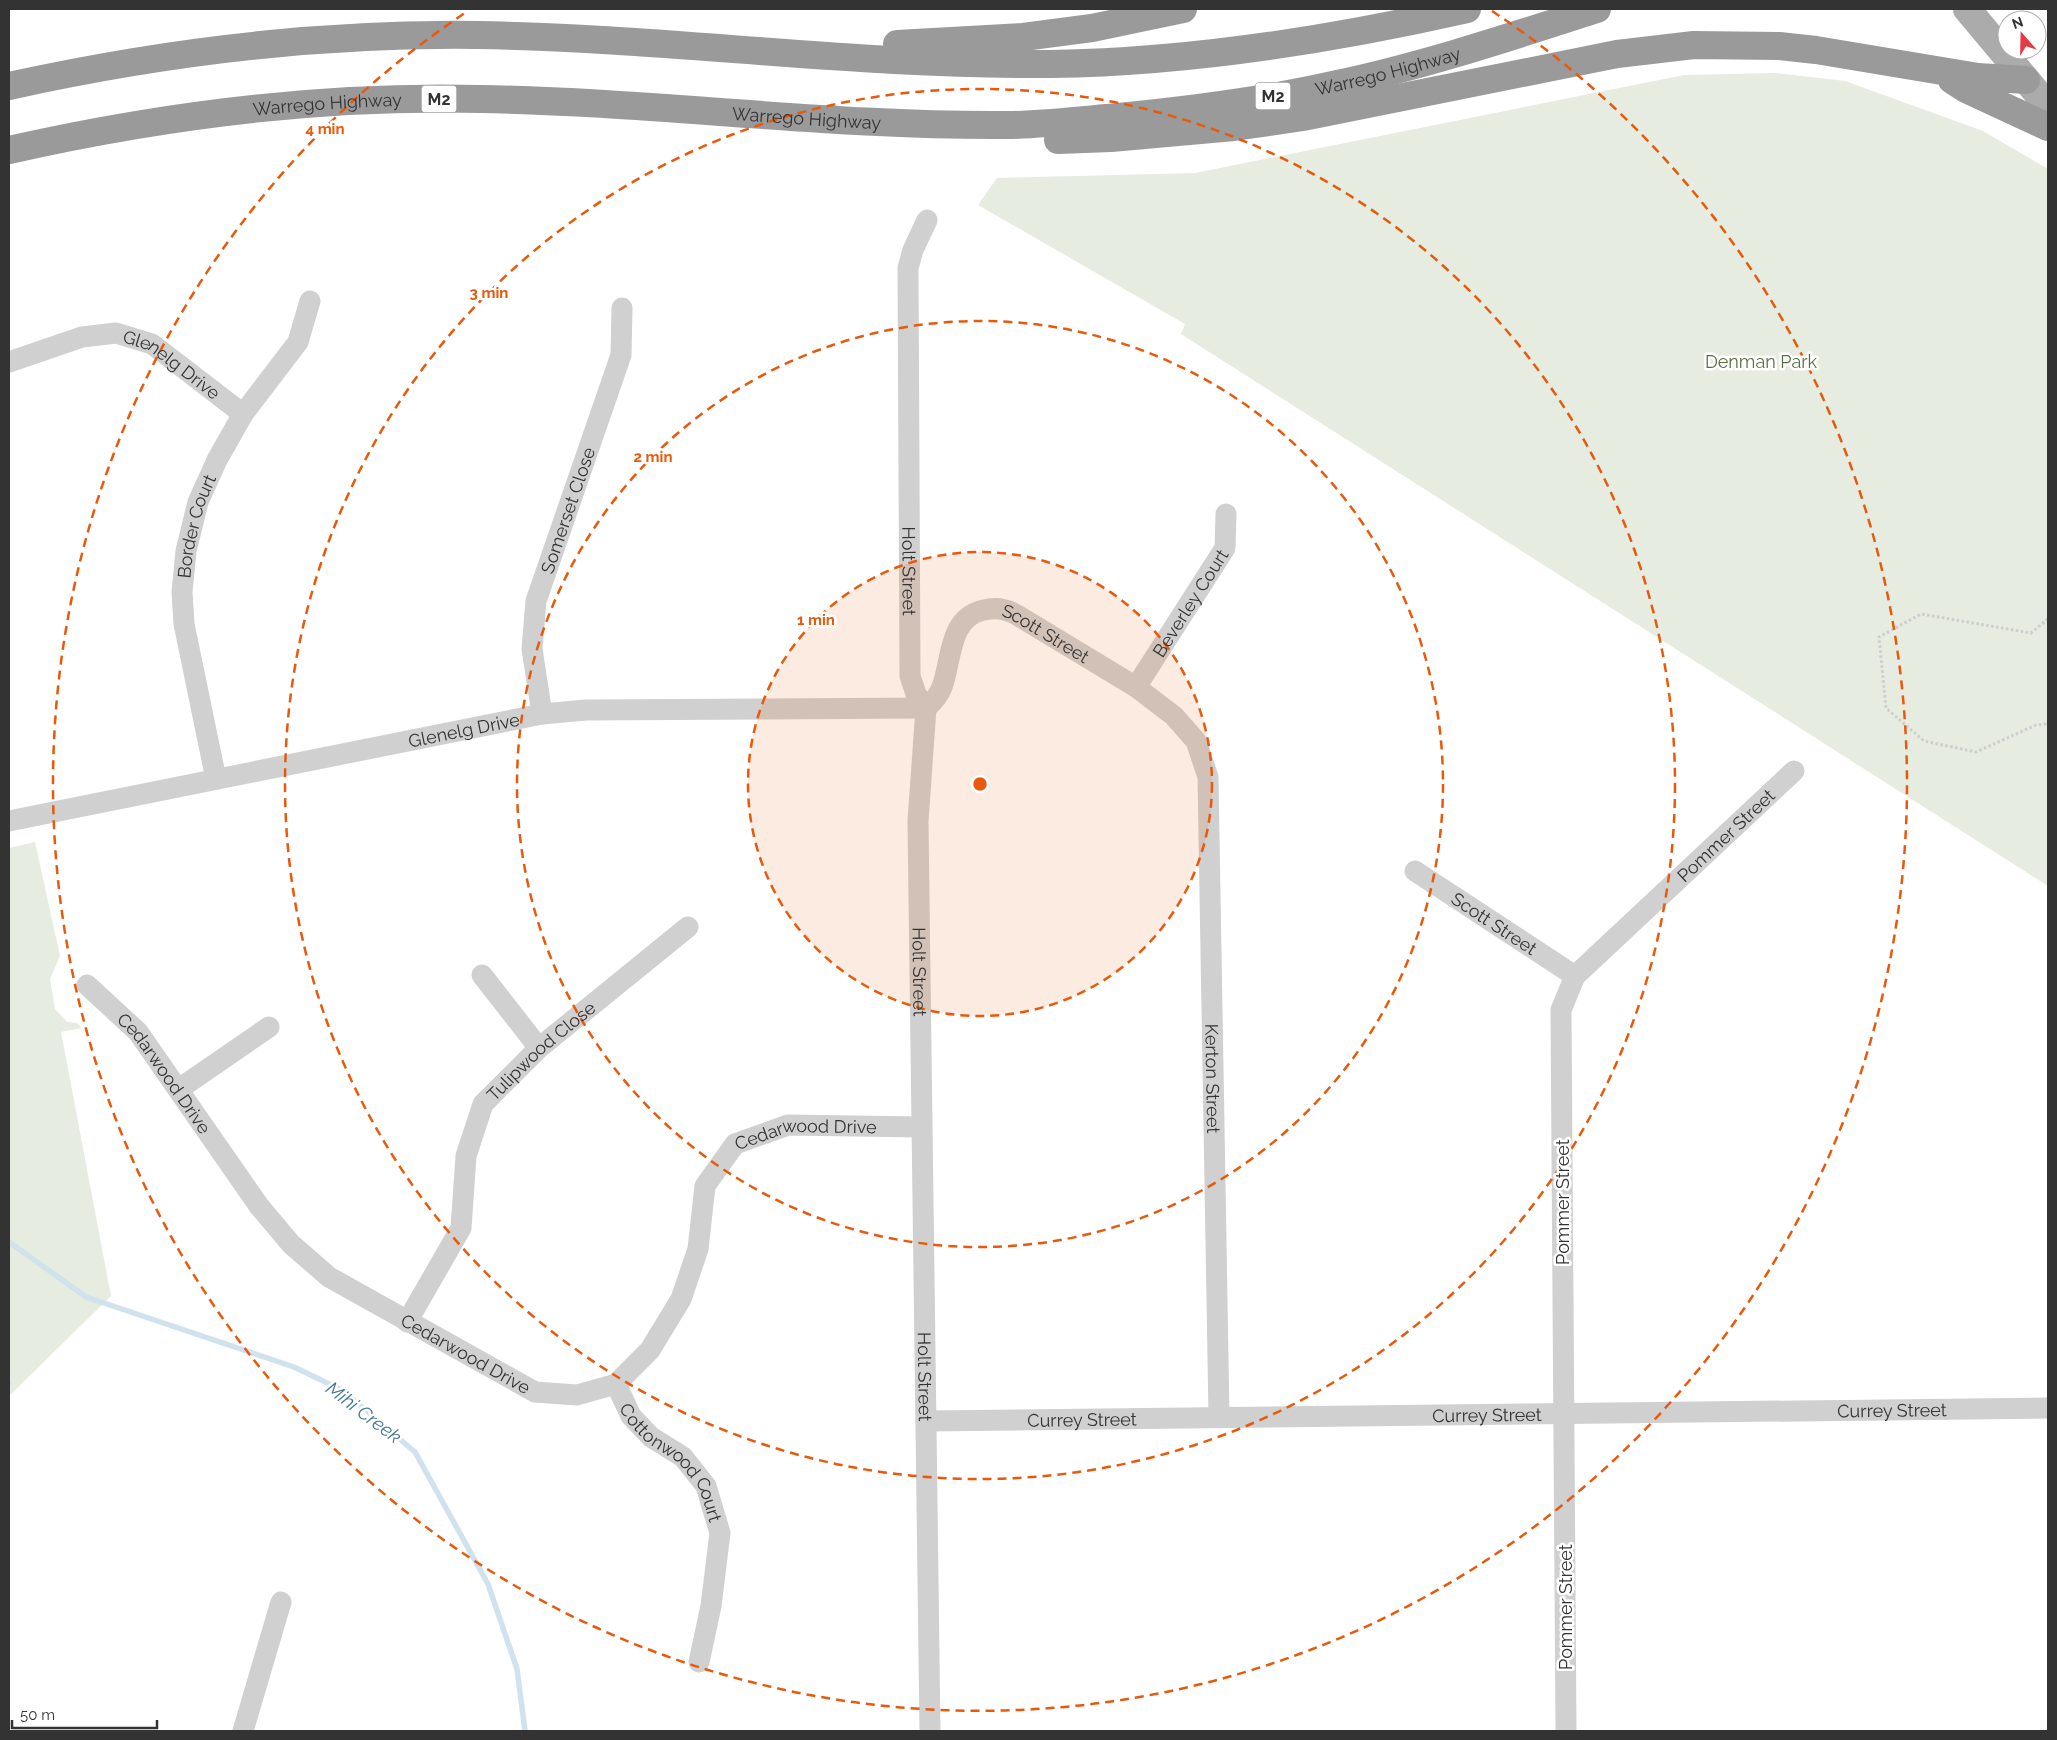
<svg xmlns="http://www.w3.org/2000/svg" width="2057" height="1740" font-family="Raleway,sans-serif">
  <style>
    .green { fill: #e6ecdf }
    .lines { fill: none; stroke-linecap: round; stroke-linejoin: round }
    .stream { stroke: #cfe2ee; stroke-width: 5.5 }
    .path { stroke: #cdcdcd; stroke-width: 3; stroke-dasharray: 2.5 2.5; stroke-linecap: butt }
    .minor { stroke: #d0d0d0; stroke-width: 21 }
    .major { stroke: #ababab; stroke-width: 28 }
    .highway { stroke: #9a9a9a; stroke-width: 28 }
    .ring { fill: none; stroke: #e8590c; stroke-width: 2.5; stroke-dasharray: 9 6 }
    .labels { text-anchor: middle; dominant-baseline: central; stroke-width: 5; stroke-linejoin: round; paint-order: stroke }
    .shield { fill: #fff; stroke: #707070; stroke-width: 1 }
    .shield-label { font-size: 16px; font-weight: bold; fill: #333 }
    .street-label { font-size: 18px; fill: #333; stroke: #fff }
    .park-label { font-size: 18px; fill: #56703f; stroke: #fff }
    .water-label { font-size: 19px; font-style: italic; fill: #3f7597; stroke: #fff }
    .centre { fill: #e8590c; stroke: #fff; stroke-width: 2.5 }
    .ring-label { font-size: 15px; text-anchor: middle; font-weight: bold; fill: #e8590c; stroke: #fff; stroke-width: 5; stroke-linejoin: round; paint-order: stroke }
  </style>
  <rect width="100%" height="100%" fill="#fff"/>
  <!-- green -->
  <g class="green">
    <path d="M 1775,73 L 1845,81 L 1983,131 L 2048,169 L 2048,886 L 1181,334 L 1185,324 L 978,205 L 997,178 L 1195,173 L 1684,75 Z"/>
    <path d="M 35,842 L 60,956 L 50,979 L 55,1009 L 67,1022 L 77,1023 L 82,1028 L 61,1032 L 111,1296 L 9,1396 L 9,848 Z"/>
  </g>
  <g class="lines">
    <!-- stream -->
    <path class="stream" d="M 9,1242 L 86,1297 L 294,1367 L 342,1390 L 415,1452 L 488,1584 L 517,1669 L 525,1731"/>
    <!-- path -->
    <g class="path">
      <path d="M 2048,619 L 2031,633 L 1921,614 L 1879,637 L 1886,708 L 1924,741 L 1976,752 L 2036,725 L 2046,724 L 2048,726"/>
      <path d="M 9,1384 L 10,1383"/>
    </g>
    <!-- minor -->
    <g class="minor">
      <path id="s1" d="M 927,220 L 913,250 L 908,268 L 910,676 L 916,694 L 926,708 L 918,821 L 930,1731"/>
      <path id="s2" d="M 9,362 L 82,337 L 116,333 L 152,344 L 243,414"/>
      <path id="s3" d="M 1136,687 L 1225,548 L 1226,514"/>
      <path id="s4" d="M 926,708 C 933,702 939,695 942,687 C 952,661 948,617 984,610 C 996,607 1007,609 1017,615 L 1136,687 L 1174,716 L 1196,741 L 1208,777 L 1219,1416"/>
      <path id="s5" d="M 542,714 L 532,649 L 536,601 L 621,355 L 622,308"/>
      <path id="s6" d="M 216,779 L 184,624 L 182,592 L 186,551 L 198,502 L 217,460 L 243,414 L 298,342 L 310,301"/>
      <path id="s7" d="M 9,821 L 542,714 L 586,710 L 926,708"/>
      <path id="s8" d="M 1415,871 L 1575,976"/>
      <path d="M 482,975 L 539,1048"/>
      <path id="s9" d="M 87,985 L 138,1032 L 259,1206 L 291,1244 L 329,1277 L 535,1392 L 577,1395 L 616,1384 L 650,1350 L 681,1299 L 698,1249 L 705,1186 L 735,1144 L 788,1125 L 921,1127"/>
      <path d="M 179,1089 L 269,1027"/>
      <path id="s10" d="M 407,1322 L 461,1228 L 466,1156 L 483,1104 L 539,1048 L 688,927"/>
      <path id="s11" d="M 616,1384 L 631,1416 L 651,1437 L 683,1457 L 706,1486 L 720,1533 L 711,1606 L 699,1662"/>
      <path id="s12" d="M 926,1421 L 2048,1408"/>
      <path d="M 243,1731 L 281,1602"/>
      <path id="s13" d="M 1566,1731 L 1561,1010 L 1575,976 L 1794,771"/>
    </g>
    <!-- major -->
    <path class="major" d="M 1967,9 L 2048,106"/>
    <!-- highway -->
    <g class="highway">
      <path d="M 897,44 L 1023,37 L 1092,28 L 1183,9"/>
      <path d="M 1952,80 L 1966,89 L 2048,127"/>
      <path d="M 9,86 C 163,52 319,33 477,35 C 668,38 859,66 1051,64 C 1191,62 1330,40 1467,9"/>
      <path d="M 1058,140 L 1111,138 L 1234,127 L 1303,117 L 1617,54 L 1694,45 L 1779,46 L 1816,50 L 1978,77 L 2026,80"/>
      <path id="s14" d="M 9,150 C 164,115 321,95 481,99 C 659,102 835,127 1013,125 C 1048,124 1083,120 1118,117 C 1190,110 1262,101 1333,85 C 1423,66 1510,37 1597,9"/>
    </g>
  </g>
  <!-- distance rings -->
  <circle cx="980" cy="784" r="232" fill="#e8590c" fill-opacity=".12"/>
  <g class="ring">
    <circle cx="980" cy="784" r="232"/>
    <circle cx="980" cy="784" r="463"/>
    <circle cx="980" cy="784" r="695"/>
    <path d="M1492 11A927 927 0 1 1 468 11"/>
  </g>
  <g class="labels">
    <!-- shield labels -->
    <g class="shield">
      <rect x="1255.5" y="82.5" width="35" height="27" rx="4"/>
      <rect x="421.5" y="85.5" width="35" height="27" rx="4"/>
    </g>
    <g class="shield-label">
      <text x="1273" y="96">M2</text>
      <text x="439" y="99">M2</text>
    </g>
    <!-- street labels -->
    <g class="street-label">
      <text stroke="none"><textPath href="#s14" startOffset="1388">Warrego Highway</textPath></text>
      <text stroke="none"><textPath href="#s14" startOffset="322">Warrego Highway</textPath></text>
      <text stroke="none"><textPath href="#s14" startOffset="802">Warrego Highway</textPath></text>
      <text stroke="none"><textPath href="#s2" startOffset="176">Glenelg Drive</textPath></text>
      <text stroke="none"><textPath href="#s5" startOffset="210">Somerset Close</textPath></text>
      <text stroke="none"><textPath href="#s6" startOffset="258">Border Court</textPath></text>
      <text stroke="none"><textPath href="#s1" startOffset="355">Holt Street</textPath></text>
      <text stroke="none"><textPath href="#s3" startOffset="100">Beverley Court</textPath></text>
      <text stroke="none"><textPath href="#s4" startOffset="188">Scott Street</textPath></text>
      <text stroke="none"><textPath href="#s7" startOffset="464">Glenelg Drive</textPath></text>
      <text stroke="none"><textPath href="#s13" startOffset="964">Pommer Street</textPath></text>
      <text stroke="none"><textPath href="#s8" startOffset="95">Scott Street</textPath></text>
      <text stroke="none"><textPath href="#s1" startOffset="760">Holt Street</textPath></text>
      <text stroke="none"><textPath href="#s10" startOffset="314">Tulipwood Close</textPath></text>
      <text stroke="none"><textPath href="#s9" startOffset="118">Cedarwood Drive</textPath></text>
      <text stroke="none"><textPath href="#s4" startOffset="714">Kerton Street</textPath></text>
      <text stroke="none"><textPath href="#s9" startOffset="1048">Cedarwood Drive</textPath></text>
      <text transform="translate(1562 1202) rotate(-90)">Pommer Street</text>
      <text stroke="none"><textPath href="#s9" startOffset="538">Cedarwood Drive</textPath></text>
      <text stroke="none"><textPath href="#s1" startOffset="1165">Holt Street</textPath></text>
      <text stroke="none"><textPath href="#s12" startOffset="966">Currey Street</textPath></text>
      <text stroke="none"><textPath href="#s12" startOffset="561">Currey Street</textPath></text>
      <text stroke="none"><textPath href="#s12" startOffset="156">Currey Street</textPath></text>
      <text stroke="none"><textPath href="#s11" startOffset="99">Cottonwood Court</textPath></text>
      <text transform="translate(1565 1607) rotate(-90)">Pommer Street</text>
    </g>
    <!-- park labels -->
    <g class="park-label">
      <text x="1761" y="361">Denman Park</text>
    </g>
    <!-- water labels -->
    <g class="water-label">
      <text transform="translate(364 1412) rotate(37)">Mihi Creek</text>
    </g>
  </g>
  <circle cx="980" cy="784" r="8" class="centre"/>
  <g class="ring-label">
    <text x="325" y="134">4 min</text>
    <text x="489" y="298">3 min</text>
    <text x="653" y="462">2 min</text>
    <text x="816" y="625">1 min</text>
  </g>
  <!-- border -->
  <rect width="2057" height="1740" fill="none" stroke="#333333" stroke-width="20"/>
  <!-- north arrow -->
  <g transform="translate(2022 35) rotate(340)"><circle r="24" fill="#ffffff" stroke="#adadad"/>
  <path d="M0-4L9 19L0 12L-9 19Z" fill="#e63946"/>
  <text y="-8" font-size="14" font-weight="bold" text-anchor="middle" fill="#333333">N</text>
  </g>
  <!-- scale -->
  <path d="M12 1720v8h145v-8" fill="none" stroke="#333333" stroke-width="2.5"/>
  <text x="20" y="1720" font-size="15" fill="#333333" stroke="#ffffff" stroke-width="4" paint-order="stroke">50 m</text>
</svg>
